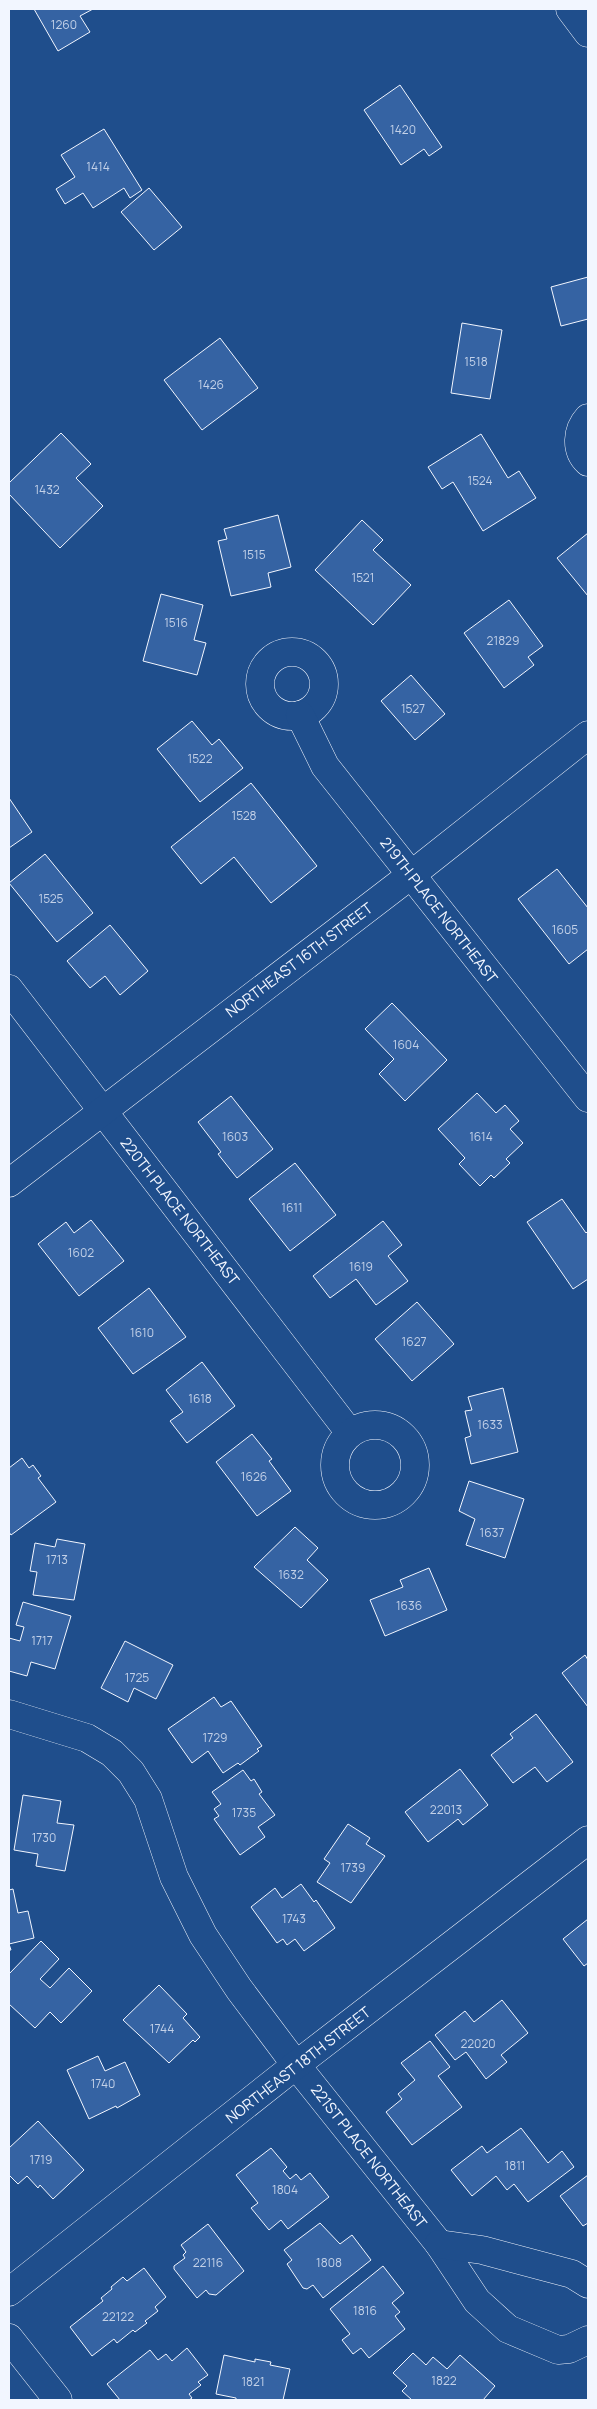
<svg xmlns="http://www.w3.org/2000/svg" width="597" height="2409" font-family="Manrope,sans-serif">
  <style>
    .building { fill: #3563a3; stroke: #f2f6ff }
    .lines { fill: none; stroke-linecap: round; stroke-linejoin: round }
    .minor-casing { stroke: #f2f6ff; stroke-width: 29 }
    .minor { stroke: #1f4e8c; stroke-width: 28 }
    .labels { text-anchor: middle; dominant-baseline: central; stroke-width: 4; stroke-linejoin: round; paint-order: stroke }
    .number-label { font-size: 12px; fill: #c3d1e8 }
    .street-label { font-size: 15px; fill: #f2f6ff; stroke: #1f4e8c }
  </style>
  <rect width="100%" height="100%" fill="#1f4e8c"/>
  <!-- building -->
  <g class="building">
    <path d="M 34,9 L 93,9 L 80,16 L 90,32 L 58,51 Z"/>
    <path d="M 400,85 L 442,147 L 429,156 L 424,149 L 401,165 L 364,110 Z"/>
    <path d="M 104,129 L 142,190 L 130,198 L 124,188 L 93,208 L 83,193 L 65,204 L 56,189 L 75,177 L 61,155 Z"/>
    <path d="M 149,188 L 182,227 L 154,250 L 121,212 Z"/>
    <path d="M 588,277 L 588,319 L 561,326 L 551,287 Z"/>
    <path d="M 462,323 L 502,330 L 490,399 L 451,393 Z"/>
    <path d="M 220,338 L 258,388 L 202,430 L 164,380 Z"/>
    <path d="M 61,433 L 91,464 L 76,478 L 103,506 L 60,548 L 9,494 L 9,483 Z"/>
    <path d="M 481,434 L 508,478 L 519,471 L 536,498 L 483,531 L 453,482 L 442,489 L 428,467 Z"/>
    <path d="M 278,515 L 291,567 L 268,573 L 271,587 L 231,596 L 218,541 L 227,539 L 224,529 Z"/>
    <path d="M 362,520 L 383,540 L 373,550 L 411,585 L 373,625 L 315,570 Z"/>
    <path d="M 588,533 L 588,596 L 557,558 Z"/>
    <path d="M 161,594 L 203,605 L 194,640 L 206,643 L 197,675 L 143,661 Z"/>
    <path d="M 509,600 L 543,646 L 528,657 L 534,665 L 504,688 L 464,633 Z"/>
    <path d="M 411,675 L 445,714 L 415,740 L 381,701 Z"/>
    <path d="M 192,721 L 212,745 L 219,739 L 243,768 L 200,802 L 157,749 Z"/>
    <path d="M 251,783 L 317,866 L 271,903 L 234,857 L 201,884 L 171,847 Z"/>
    <path d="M 9,798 L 32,832 L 9,848 Z"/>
    <path d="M 45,854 L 93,913 L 57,942 L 9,883 Z"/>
    <path d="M 557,869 L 588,908 L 588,949 L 569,964 L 518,899 Z"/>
    <path d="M 110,925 L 148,971 L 120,995 L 105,976 L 90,988 L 67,961 Z"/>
    <path d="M 392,1003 L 447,1060 L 405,1101 L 379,1074 L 394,1059 L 365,1029 Z"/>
    <path d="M 477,1093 L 496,1113 L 505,1105 L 519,1121 L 510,1129 L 523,1143 L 506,1159 L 510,1163 L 494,1178 L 491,1175 L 480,1186 L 459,1164 L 465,1158 L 438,1129 Z"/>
    <path d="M 231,1096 L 273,1149 L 237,1178 L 218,1154 L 221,1152 L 198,1122 Z"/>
    <path d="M 295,1163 L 336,1215 L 290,1251 L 249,1199 Z"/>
    <path d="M 562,1199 L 586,1233 L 588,1231 L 588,1279 L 573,1289 L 527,1222 Z"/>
    <path d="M 91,1220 L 124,1261 L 79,1296 L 38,1244 L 66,1222 L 74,1233 Z"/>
    <path d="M 383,1221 L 402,1245 L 388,1256 L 408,1281 L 376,1305 L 356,1279 L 330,1298 L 313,1276 Z"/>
    <path d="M 149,1288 L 186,1337 L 133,1374 L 98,1328 Z"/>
    <path d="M 417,1302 L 454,1344 L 412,1381 L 375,1339 Z"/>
    <path d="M 202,1362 L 235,1406 L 187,1443 L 170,1421 L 183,1412 L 166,1390 Z"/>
    <path d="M 503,1388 L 518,1452 L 471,1464 L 465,1438 L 471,1436 L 465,1411 L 472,1410 L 468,1397 Z"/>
    <path d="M 252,1434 L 272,1459 L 269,1461 L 291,1491 L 257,1516 L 216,1462 Z"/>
    <path d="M 22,1458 L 29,1468 L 33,1465 L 41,1476 L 38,1478 L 56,1502 L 11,1535 L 9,1532 L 9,1468 Z"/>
    <path d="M 469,1481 L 524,1499 L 505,1558 L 466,1545 L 475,1519 L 459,1511 Z"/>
    <path d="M 295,1527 L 318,1548 L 307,1560 L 328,1580 L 301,1608 L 254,1567 Z"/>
    <path d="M 57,1539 L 85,1544 L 74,1600 L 33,1595 L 37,1572 L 30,1571 L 35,1543 L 55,1547 Z"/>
    <path d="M 429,1568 L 447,1610 L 385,1636 L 370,1600 L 403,1587 L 400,1580 Z"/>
    <path d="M 23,1602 L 71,1616 L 55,1669 L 31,1662 L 27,1676 L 9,1671 L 9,1638 L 20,1641 L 24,1627 L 16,1625 Z"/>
    <path d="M 125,1641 L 173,1665 L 156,1699 L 134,1688 L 128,1702 L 101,1688 Z"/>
    <path d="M 585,1655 L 588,1660 L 588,1707 L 562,1673 Z"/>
    <path d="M 214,1697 L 221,1707 L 231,1701 L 262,1746 L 257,1749 L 259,1751 L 240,1765 L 238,1763 L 223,1773 L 208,1751 L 192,1763 L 168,1729 Z"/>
    <path d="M 536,1714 L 573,1762 L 547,1782 L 535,1767 L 513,1783 L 491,1755 L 513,1738 L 510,1734 Z"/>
    <path d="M 460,1769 L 488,1805 L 463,1825 L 458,1819 L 428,1842 L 405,1812 Z"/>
    <path d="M 243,1770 L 251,1781 L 254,1779 L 262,1792 L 259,1794 L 275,1815 L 258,1827 L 265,1837 L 240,1855 L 214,1819 L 219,1816 L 214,1809 L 221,1804 L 212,1792 Z"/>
    <path d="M 23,1795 L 61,1801 L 57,1823 L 74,1825 L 65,1871 L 36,1866 L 38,1854 L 14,1850 Z"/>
    <path d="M 348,1824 L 370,1838 L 366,1844 L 385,1856 L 351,1903 L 317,1882 L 330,1863 L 324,1859 Z"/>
    <path d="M 301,1884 L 314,1902 L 316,1900 L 335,1928 L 304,1951 L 295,1939 L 287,1945 L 283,1939 L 277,1943 L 251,1907 L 275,1888 L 282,1898 Z"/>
    <path d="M 13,1889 L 18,1913 L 28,1911 L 34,1938 L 9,1944 L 11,1950 L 9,1950 L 9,1890 Z"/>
    <path d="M 588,1919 L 588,1963 L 584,1966 L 563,1939 Z"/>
    <path d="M 41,1941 L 59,1959 L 40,1979 L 50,1988 L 69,1968 L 92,1991 L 61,2023 L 50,2012 L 35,2028 L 9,2004 L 9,1974 Z"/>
    <path d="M 159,1985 L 187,2014 L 183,2018 L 200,2037 L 195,2042 L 193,2040 L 169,2063 L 123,2020 Z"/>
    <path d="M 502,2000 L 528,2033 L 501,2055 L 507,2062 L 486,2079 L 466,2052 L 455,2060 L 435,2035 L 465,2011 L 474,2022 Z"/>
    <path d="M 430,2041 L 450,2067 L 438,2076 L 462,2107 L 412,2145 L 386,2112 L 402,2099 L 398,2094 L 415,2080 L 401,2063 Z"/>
    <path d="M 98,2056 L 105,2071 L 125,2062 L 140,2095 L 117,2108 L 116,2106 L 89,2119 L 67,2070 Z"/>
    <path d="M 38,2121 L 84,2170 L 53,2199 L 40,2185 L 38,2188 L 27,2176 L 18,2184 L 9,2175 L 9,2148 Z"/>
    <path d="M 521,2128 L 548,2163 L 562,2151 L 574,2167 L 528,2202 L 514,2184 L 507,2190 L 496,2176 L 472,2196 L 451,2170 L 482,2146 L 487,2153 Z"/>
    <path d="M 271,2148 L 287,2167 L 283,2171 L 290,2179 L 296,2174 L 301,2180 L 310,2173 L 329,2197 L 288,2229 L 281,2220 L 269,2230 L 251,2208 L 258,2203 L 236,2175 Z"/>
    <path d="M 588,2175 L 588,2223 L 583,2226 L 560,2196 Z"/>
    <path d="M 320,2223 L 340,2244 L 352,2235 L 371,2260 L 323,2298 L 313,2285 L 307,2289 L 303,2288 L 287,2264 L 292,2260 L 284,2250 Z"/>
    <path d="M 208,2224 L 244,2271 L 216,2295 L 209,2294 L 206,2290 L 197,2298 L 174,2269 L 174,2266 L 185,2258 L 183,2255 L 186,2252 L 181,2245 Z"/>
    <path d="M 383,2266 L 404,2293 L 392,2303 L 400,2312 L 395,2316 L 405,2329 L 369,2358 L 361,2348 L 353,2354 L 342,2340 L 350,2334 L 330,2309 Z"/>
    <path d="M 144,2268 L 166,2297 L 155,2307 L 158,2311 L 145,2321 L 147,2323 L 135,2332 L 133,2330 L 117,2343 L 114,2339 L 92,2356 L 70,2327 L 103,2301 L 101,2298 L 112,2289 L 111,2287 L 123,2277 L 127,2281 Z"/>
    <path d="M 187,2348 L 208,2375 L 198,2382 L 201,2385 L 189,2394 L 192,2398 L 189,2400 L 120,2400 L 107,2384 L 150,2350 L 158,2360 L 166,2354 L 172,2361 Z"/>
    <path d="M 413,2353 L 426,2365 L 433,2357 L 447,2369 L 460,2355 L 495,2386 L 483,2400 L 412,2400 L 402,2391 L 407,2386 L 393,2373 Z"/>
    <path d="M 224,2355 L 255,2362 L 255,2359 L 271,2362 L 270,2365 L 290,2369 L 283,2400 L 236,2400 L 236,2398 L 216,2394 Z"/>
  </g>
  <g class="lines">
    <defs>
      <g id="minor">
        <path d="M 570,9 L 588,33"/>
        <path d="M 588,418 C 577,430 575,450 588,462"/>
        <circle cx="292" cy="684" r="32"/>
        <path d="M 300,715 L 325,766 L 588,1098"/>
        <path d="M 9,989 L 350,1433"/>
        <path d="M 9,1183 L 411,875 L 588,735"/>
        <circle cx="375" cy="1465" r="40"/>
        <path d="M 9,1714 L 87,1738 L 112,1753 L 131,1772 L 148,1799 L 174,1877 L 203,1935 L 239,1989 L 296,2065 L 439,2244 L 477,2301 L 508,2329 L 558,2350 L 569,2349 L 588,2340"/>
        <path d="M 439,2244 L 482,2250 L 572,2274 L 588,2284"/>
        <path d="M 9,2292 L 296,2065 L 588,1840"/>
        <path d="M 9,2338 L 58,2400"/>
      </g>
    </defs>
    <!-- minor casing -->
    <use href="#minor" class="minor-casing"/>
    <!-- minor -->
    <use href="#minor" class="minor"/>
  </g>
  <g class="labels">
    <!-- number labels -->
    <g class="number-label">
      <text x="64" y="24">1260</text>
      <text x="403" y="129">1420</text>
      <text x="98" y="166">1414</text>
      <text x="476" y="361">1518</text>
      <text x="211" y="384">1426</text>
      <text x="480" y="480">1524</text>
      <text x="47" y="489">1432</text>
      <text x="254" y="554">1515</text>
      <text x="363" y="577">1521</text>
      <text x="176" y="622">1516</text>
      <text x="503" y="640">21829</text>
      <text x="413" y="708">1527</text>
      <text x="200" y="758">1522</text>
      <text x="244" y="815">1528</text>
      <text x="51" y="898">1525</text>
      <text x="565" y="929">1605</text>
      <text x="406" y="1044">1604</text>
      <text x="235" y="1136">1603</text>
      <text x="481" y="1136">1614</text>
      <text x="292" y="1207">1611</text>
      <text x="81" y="1252">1602</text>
      <text x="361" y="1266">1619</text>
      <text x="142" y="1332">1610</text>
      <text x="414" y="1341">1627</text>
      <text x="200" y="1398">1618</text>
      <text x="490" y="1424">1633</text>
      <text x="254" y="1476">1626</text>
      <text x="492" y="1532">1637</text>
      <text x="57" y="1559">1713</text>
      <text x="291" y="1574">1632</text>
      <text x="409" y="1605">1636</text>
      <text x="42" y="1640">1717</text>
      <text x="137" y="1677">1725</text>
      <text x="215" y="1737">1729</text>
      <text x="446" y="1809">22013</text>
      <text x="244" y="1812">1735</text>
      <text x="44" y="1837">1730</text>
      <text x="353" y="1867">1739</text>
      <text x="294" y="1918">1743</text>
      <text x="162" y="2028">1744</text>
      <text x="478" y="2043">22020</text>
      <text x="103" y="2083">1740</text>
      <text x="41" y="2159">1719</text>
      <text x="515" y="2165">1811</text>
      <text x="285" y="2189">1804</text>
      <text x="208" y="2262">22116</text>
      <text x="329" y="2262">1808</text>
      <text x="365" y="2310">1816</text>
      <text x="118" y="2316">22122</text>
      <text x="444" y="2380">1822</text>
      <text x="253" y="2381">1821</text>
    </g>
    <!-- street labels -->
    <g class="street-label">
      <text transform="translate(439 910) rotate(52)">219TH PLACE NORTHEAST</text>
      <text transform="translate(299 960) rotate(-37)">NORTHEAST 16TH STREET</text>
      <text transform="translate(180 1211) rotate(52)">220TH PLACE NORTHEAST</text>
      <text transform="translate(298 2065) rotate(-38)">NORTHEAST 18TH STREET</text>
      <text transform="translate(369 2156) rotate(52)">221ST PLACE NORTHEAST</text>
    </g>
  </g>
  <!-- border -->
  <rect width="597" height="2409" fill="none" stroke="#f2f6ff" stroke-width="20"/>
</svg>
